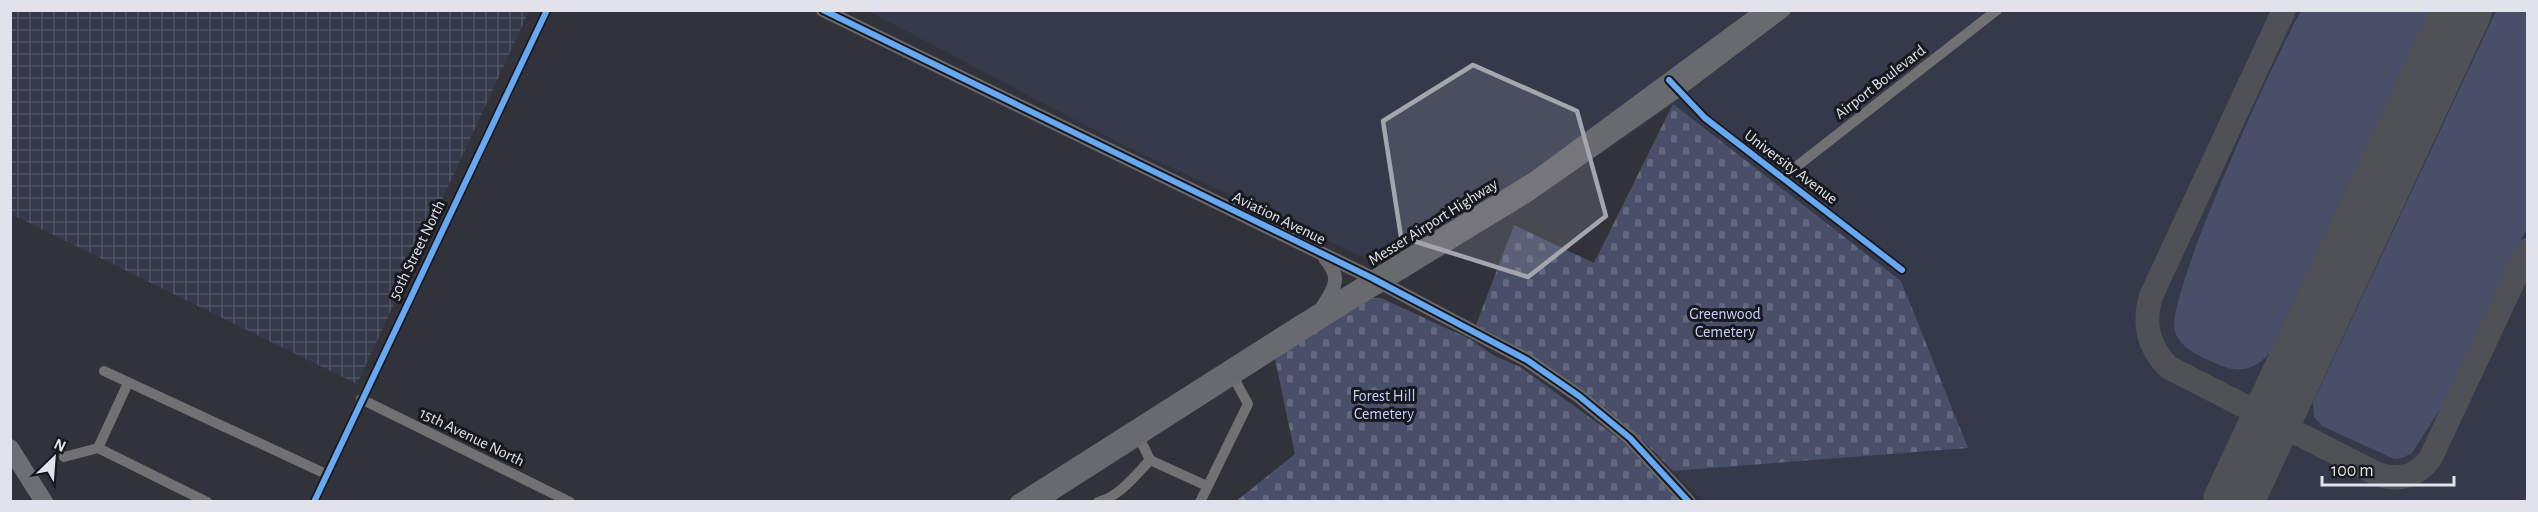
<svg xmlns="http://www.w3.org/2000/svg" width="2538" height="512" font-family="'Alegreya Sans',sans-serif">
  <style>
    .built { fill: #35394a }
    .industrial { fill: url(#industrial-grid) }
    .grass { fill: #494f68 }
    .cemetery { fill: url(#cemetery-stones) }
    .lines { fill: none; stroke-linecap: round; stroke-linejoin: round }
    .taxiway { stroke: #505156; stroke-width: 24 }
    .runway { stroke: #505156; stroke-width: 60 }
    .street { stroke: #717174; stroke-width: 10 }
    .secondary { stroke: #696a6f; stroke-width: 14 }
    .highway { stroke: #6e6f75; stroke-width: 18 }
    .cycleway-casing { stroke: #18191e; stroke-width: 10 }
    .cycleway { stroke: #66a8f1; stroke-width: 6 }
    .marked { fill: #a4a5ad; fill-opacity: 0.2; stroke: #a4a5ad; stroke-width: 4.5; stroke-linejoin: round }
    .labels { text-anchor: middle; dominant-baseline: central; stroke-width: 6; stroke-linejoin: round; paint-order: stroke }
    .street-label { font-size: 16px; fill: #e1e2eb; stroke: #18191e }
    .park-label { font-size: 16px; fill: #c4cffe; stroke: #18191e }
  </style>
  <defs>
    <pattern id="industrial-grid" width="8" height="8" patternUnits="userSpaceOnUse" patternTransform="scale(1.5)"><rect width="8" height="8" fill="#35394a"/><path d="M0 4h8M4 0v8" fill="none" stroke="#525564"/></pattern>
    <pattern id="cemetery-stones" width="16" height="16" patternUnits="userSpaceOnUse" patternTransform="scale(1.5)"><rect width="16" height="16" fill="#494f68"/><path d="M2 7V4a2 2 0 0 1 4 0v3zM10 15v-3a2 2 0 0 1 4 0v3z" fill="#63687e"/></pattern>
  </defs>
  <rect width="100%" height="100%" fill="#32333a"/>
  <!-- built -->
  <path class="built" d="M 868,11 L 2527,11 L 2527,501 L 1703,501 L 1673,471 L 1968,448 L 1673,104 L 1612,147 L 1421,266 L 1406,280 L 1367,259 L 1127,147 Z"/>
  <!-- industrial -->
  <path class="industrial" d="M 10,11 L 11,10 L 529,11 L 357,384 L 11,214 Z"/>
  <!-- grass -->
  <g class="grass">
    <path d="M 2301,11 L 2429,11 L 2270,352 C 2257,368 2242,374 2222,366 C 2206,359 2181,350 2175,332 C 2163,300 2278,50 2301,11 Z"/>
    <path d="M 2496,11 L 2527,11 L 2527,228 L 2446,400 L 2412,453 L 2402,458 L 2394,459 L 2322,426 L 2314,417 L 2313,402 Z"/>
  </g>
  <!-- cemetery -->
  <g class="cemetery">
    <path d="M 1673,104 L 1901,281 L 1968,448 L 1673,471 C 1617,411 1550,362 1476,325 L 1514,225 L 1594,263 Z"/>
    <path d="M 1367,298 L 1381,298 L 1470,339 L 1493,355 L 1522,368 L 1625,443 L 1684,502 L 1235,502 L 1295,454 L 1275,359 Z"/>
  </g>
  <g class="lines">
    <!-- taxiway -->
    <path class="taxiway" d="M 2284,10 L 2151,296 C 2143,324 2148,346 2168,367 L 2377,474 C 2398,481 2416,477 2430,459 L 2528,250"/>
    <!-- runway -->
    <path class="runway" d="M 2233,502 L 2462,10"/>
    <!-- street -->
    <g class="street">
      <path d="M 1673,84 L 1705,118 L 1902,270"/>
      <path d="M 1783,177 L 1997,10"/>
      <path d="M 104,371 L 326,474"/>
      <path d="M 361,399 L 570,502"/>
      <path d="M 1137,433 L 1150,460 L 1207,486"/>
      <path d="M 98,448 L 128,383"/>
      <path d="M 64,457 L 98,448 L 207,502"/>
      <path d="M 314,502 L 547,10"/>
      <path d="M 1098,502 C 1120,496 1135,476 1150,460"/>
      <path d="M 1200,502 L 1248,404 L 1234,378"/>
    </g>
    <!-- secondary -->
    <g class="secondary">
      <path d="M 823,10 L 1372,278 L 1527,360 L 1579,396 L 1630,438 L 1689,502"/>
      <path d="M 1323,306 C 1336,287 1341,276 1325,258"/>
      <path d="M 1017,502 L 1297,324 L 1535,178 L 1763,10"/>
      <path d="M 1039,502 L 1333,314 L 1528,195 L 1678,90 L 1784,10"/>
    </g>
    <!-- highway -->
    <path class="highway" d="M 10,448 L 44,502"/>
    <defs>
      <g id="cycleway">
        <path d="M 823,10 L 1372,278 L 1527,360 L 1579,396 L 1630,438 L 1689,502"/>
        <path d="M 1669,80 L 1705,118 L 1902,270"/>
        <path d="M 314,502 L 547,10"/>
      </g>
    </defs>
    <!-- cycleway casing -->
    <use href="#cycleway" class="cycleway-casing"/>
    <!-- cycleway -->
    <use href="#cycleway" class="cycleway"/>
  </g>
  <!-- marked area -->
  <path class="marked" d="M 1473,65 L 1577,111 L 1606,216 L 1528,277 L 1401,237 L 1383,121 Z"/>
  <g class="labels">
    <!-- street labels -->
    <g class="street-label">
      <text transform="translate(1880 82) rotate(-38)">Airport Boulevard</text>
      <text transform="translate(1791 167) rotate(37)">University Avenue</text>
      <text transform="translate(1279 218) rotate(26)">Aviation Avenue</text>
      <text transform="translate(1433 222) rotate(-32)">Messer Airport Highway</text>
      <text transform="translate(417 250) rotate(-64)">50th Street North</text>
      <text transform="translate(472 437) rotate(26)">15th Avenue North</text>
    </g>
    <!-- park labels -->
    <g class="park-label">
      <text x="1725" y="314">Greenwood<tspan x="1725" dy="18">Cemetery</tspan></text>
      <text x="1384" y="396">Forest Hill<tspan x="1384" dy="18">Cemetery</tspan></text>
    </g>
  </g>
  <!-- border -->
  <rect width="2538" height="512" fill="none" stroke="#e1e2eb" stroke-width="24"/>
  <!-- north arrow -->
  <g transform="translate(54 458) rotate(25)" stroke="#18191e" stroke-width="4.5" paint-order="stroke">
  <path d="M0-4.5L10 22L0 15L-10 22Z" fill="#e1e2eb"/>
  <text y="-9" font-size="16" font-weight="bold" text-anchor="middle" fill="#e1e2eb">N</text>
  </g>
  <!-- scale -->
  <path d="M2322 476v9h132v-9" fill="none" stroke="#e1e2eb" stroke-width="3"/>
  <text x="2331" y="476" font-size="18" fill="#e1e2eb" stroke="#18191e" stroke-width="4.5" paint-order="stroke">100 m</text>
</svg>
